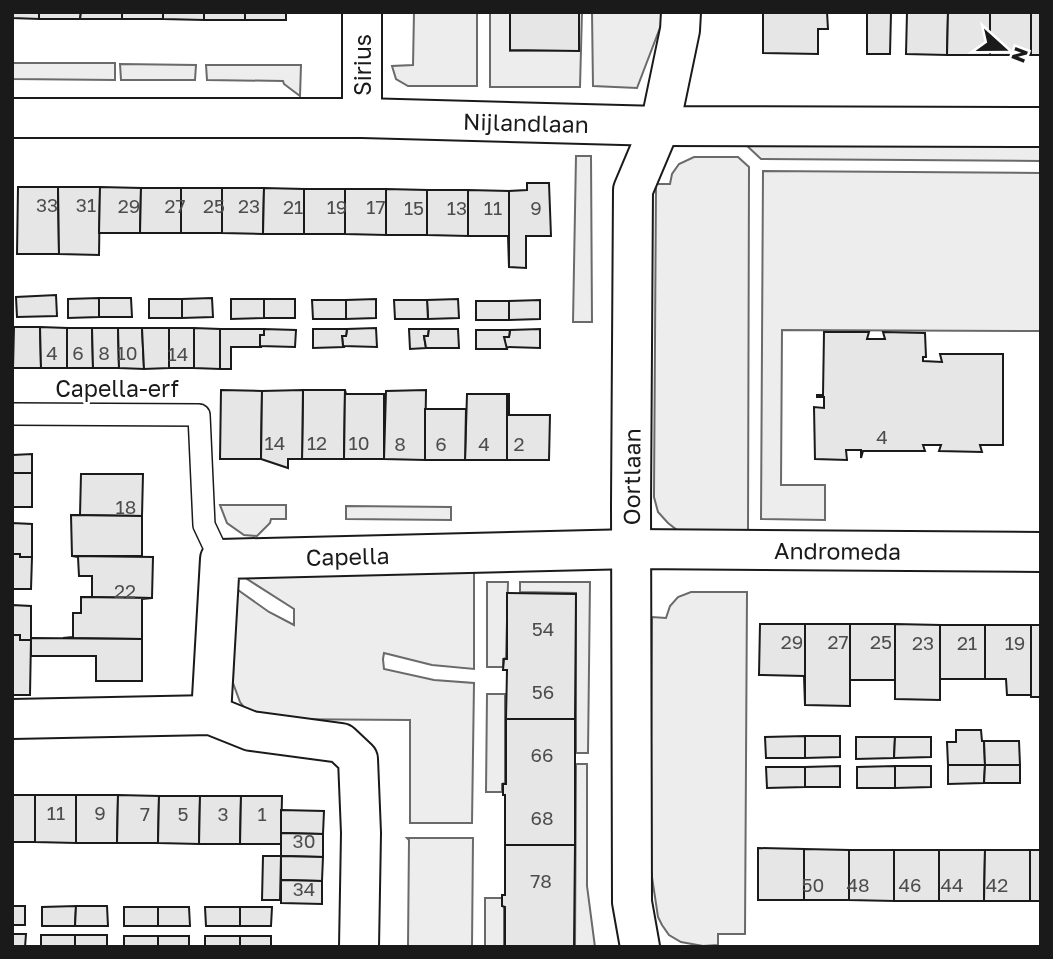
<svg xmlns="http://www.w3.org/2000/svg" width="1053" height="959" font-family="'Golos Text',sans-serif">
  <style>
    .built { fill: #ededed; stroke: #6a6a6a; stroke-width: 2 }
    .building { fill: #e6e6e6; stroke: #1a1a1a; stroke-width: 2 }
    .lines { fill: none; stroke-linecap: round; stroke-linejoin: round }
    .service-casing { stroke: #1a1a1a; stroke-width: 24 }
    .minor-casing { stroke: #1a1a1a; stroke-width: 42 }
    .service { stroke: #fff; stroke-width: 21 }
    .minor { stroke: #fff; stroke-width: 38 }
    .labels { text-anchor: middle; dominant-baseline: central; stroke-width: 5; stroke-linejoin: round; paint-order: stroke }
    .number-label { font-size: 19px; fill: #4d4d4d }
    .street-label { font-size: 23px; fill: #1a1a1a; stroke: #fff }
  </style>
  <rect width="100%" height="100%" fill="#fff"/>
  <!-- built -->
  <g class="built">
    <path d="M 414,12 L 477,12 L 477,86 L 408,86 L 396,79 L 392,66 L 413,65 Z"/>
    <path d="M 490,12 L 510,12 L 510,51 L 579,50 L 579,12 L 582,12 L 580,87 L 490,87 Z"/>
    <path d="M 592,12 L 666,12 L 637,88 L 593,86 Z"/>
    <path d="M 12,63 L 115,63 L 115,80 L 12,79 Z"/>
    <path d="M 120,64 L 196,65 L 195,80 L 121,80 Z"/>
    <path d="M 206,65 L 301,65 L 300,96 L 284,84 L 283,81 L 207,80 Z"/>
    <path d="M 744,143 L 1041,145 L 1041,161 L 761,159 Z"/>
    <path d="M 576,156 L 591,156 L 592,322 L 573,322 Z"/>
    <path d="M 694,157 L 738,157 L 749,167 L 748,533 L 690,533 L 677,530 L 668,523 L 658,512 L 654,497 L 656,184 L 670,184 L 672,174 L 679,164 Z"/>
    <path d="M 763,171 L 1041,173 L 1041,331 L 782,330 L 781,485 L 825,485 L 825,520 L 761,519 Z"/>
    <path d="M 220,505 L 286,505 L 286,519 L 271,519 L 270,523 L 257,536 L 244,535 L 227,523 Z"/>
    <path d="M 346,506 L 451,507 L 451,520 L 346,519 Z"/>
    <path d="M 474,570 L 474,669 L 432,665 L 384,653 L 383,659 L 384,669 L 434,680 L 474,683 L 472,823 L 410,823 L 410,720 L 266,719 L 244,707 L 240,702 L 233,683 L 234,600 L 238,590 L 269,612 L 294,625 L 294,609 L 247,579 L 253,575 Z"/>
    <path d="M 487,582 L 508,582 L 506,658 L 503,659 L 503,667 L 487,667 Z"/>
    <path d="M 520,582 L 590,582 L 588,753 L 576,753 L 576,593 L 520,592 Z"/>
    <path d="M 691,592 L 747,592 L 745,934 L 718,934 L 718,945 L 703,946 L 681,942 L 669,935 L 662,925 L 658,917 L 650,864 L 652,617 L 666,618 L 670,606 L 678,597 Z"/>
    <path d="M 487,694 L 505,694 L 505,783 L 502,784 L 502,792 L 486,792 Z"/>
    <path d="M 576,764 L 587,764 L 587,886 L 595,947 L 575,947 Z"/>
    <path d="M 407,838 L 473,838 L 472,947 L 408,947 L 409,840 Z"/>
    <path d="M 485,898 L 502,898 L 502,906 L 504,906 L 504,947 L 485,947 Z"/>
  </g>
  <!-- building -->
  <g class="building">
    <path d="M 12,12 L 39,12 L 39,19 L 12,18 Z"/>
    <path d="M 39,12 L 81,12 L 80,19 L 39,19 Z"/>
    <path d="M 81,12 L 122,12 L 122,19 L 80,19 Z"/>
    <rect x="122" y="12" width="41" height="7"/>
    <path d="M 163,12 L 204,12 L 204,20 L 163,19 Z"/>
    <rect x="204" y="12" width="41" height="8"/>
    <rect x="245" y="12" width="41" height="8"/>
    <path d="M 510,12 L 579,12 L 579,51 L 510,50 Z"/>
    <path d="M 763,12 L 827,12 L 828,29 L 818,29 L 818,54 L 763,53 Z"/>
    <path d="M 907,12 L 948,12 L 947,55 L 906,54 Z"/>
    <path d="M 948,12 L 990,12 L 990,55 L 947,55 Z"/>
    <rect x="990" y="12" width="41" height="43"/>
    <rect x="1031" y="12" width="10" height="43"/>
    <path d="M 867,13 L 891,13 L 890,54 L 867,54 Z"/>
    <path d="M 527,183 L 549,183 L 551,236 L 526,236 L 526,268 L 509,267 L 509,191 L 527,190 Z"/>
    <path d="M 18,187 L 58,187 L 59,254 L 17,254 Z"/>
    <path d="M 58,187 L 100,187 L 99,255 L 59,254 Z"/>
    <path d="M 100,187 L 141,188 L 140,233 L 99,233 Z"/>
    <path d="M 141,188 L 181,188 L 181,233 L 140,233 Z"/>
    <rect x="181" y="188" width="41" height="45"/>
    <path d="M 222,188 L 264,188 L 263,234 L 222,233 Z"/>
    <path d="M 264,188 L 304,189 L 304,234 L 263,234 Z"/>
    <rect x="304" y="189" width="41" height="45"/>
    <path d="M 345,189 L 386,189 L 386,235 L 345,234 Z"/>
    <path d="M 386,189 L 427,190 L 427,235 L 386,235 Z"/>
    <path d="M 427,190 L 468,190 L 468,236 L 427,235 Z"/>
    <path d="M 468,190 L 509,191 L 509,267 L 508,236 L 468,236 Z"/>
    <path d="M 56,295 L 57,316 L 17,317 L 16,297 Z"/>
    <path d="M 99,298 L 99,317 L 68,318 L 68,299 Z"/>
    <path d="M 99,298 L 131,298 L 132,317 L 99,317 Z"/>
    <path d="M 212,298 L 213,317 L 182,318 L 182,299 Z"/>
    <rect x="149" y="299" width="33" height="19"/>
    <path d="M 231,299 L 264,299 L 264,318 L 231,319 Z"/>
    <rect x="264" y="299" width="31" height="19"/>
    <path d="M 376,299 L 376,318 L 346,319 L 346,300 Z"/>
    <path d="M 458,299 L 459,318 L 428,319 L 427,300 Z"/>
    <path d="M 312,300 L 346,300 L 346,319 L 313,319 Z"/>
    <path d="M 394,300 L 427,300 L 428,319 L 395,319 Z"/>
    <path d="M 540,300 L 540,319 L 509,320 L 509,301 Z"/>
    <rect x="476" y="301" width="33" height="19"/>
    <path d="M 14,327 L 40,327 L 41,368 L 13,368 Z"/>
    <path d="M 40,327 L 67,328 L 67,368 L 41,368 Z"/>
    <path d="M 67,328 L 92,328 L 93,368 L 67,368 Z"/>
    <path d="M 92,328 L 118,328 L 119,368 L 93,368 Z"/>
    <path d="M 118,328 L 142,328 L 144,369 L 119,368 Z"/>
    <path d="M 142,328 L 169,328 L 169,368 L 144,369 Z"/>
    <rect x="169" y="328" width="25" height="40"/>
    <path d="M 194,328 L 220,329 L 220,369 L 194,368 Z"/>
    <path d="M 376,328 L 377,347 L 343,346 L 342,336 L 346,336 L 347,329 Z"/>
    <path d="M 220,329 L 264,329 L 264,335 L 260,335 L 260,346 L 262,347 L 231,347 L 231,369 L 220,369 Z"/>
    <path d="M 264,329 L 296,330 L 295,347 L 260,346 L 260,335 L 264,335 Z"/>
    <path d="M 313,329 L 347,329 L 346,336 L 342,336 L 343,346 L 345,347 L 313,348 Z"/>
    <path d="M 409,329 L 429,329 L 428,336 L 424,336 L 426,348 L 410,349 Z"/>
    <path d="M 429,329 L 458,329 L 459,348 L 426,348 L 424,336 L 428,336 Z"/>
    <path d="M 540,329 L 540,348 L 505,347 L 504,337 L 509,337 L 510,330 Z"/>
    <path d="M 476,330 L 510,330 L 509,337 L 504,337 L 507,349 L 476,349 Z"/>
    <path d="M 824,332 L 869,332 L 867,339 L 885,339 L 883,332 L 925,333 L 926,357 L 923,357 L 923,361 L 942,362 L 940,354 L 1003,354 L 1003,445 L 980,445 L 982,452 L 939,451 L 941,445 L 923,445 L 925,451 L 863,451 L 861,458 L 861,450 L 846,450 L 847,460 L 815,459 L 814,407 L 824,408 L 824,397 L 817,397 L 817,395 L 823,395 Z"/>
    <path d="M 221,390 L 262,391 L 261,459 L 220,459 Z"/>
    <path d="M 303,390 L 345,390 L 344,459 L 302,459 Z"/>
    <path d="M 303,390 L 302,459 L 288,459 L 288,468 L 261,459 L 262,391 Z"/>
    <path d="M 345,390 L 346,394 L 384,394 L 384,459 L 344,459 Z"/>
    <path d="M 426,390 L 425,460 L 384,459 L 386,391 Z"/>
    <path d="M 467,394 L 507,394 L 507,460 L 465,460 Z"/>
    <path d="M 507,394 L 509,394 L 509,415 L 550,415 L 549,460 L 507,460 Z"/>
    <path d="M 425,409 L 466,409 L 465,460 L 425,460 Z"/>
    <path d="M 32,454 L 32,473 L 13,473 L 13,455 Z"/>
    <path d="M 13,473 L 32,473 L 32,507 L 12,507 Z"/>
    <path d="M 81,474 L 143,474 L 142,516 L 71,515 L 80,515 Z"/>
    <path d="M 71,515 L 142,516 L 142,556 L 72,556 Z"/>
    <path d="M 12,523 L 32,524 L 32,557 L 20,557 L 20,554 L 13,554 Z"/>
    <path d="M 13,554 L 20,554 L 20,557 L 32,557 L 31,589 L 12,589 Z"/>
    <path d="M 72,556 L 153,557 L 152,598 L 81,597 L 92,597 L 92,576 L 79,576 L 78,557 Z"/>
    <path d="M 507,593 L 576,594 L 575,719 L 506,719 L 507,670 L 503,670 L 504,659 L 507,659 Z"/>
    <path d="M 81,597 L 152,598 L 142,599 L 142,639 L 63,638 L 73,637 L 73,613 L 81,613 Z"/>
    <path d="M 12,605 L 31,606 L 31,640 L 20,640 L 20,635 L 12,635 Z"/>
    <path d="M 760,624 L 805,624 L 805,705 L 804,676 L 759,675 Z"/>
    <path d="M 805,624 L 850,624 L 850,706 L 805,705 Z"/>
    <rect x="850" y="624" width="45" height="56"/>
    <path d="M 895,624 L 940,625 L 940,700 L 895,699 Z"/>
    <rect x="940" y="625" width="45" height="54"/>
    <path d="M 985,625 L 1031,625 L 1031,695 L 1007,695 L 1006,679 L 985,679 Z"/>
    <rect x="1031" y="625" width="10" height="72"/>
    <path d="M 12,635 L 20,635 L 20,640 L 31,640 L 30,695 L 12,695 Z"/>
    <path d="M 31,638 L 142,639 L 142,681 L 96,681 L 96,656 L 31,656 Z"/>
    <path d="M 506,719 L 575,719 L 575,845 L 505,845 L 505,795 L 503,795 L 503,784 L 506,784 Z"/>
    <path d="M 956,730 L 981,730 L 982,741 L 984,741 L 985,765 L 948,765 L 947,742 L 956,742 Z"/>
    <path d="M 805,736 L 805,758 L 766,758 L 765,737 Z"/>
    <path d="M 805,736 L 840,736 L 840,757 L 805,758 Z"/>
    <path d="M 856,737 L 895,737 L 894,758 L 856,759 Z"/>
    <path d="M 895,737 L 931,737 L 931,757 L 894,758 Z"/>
    <path d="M 984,741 L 1019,741 L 1020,765 L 985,765 Z"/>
    <path d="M 948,765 L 985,765 L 984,783 L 948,784 Z"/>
    <path d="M 985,765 L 1020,765 L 1020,783 L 984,783 Z"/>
    <path d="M 840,766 L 840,787 L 805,787 L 805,767 Z"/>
    <path d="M 895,766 L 931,766 L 931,787 L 895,788 Z"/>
    <path d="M 895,766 L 895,788 L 857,788 L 857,767 Z"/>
    <path d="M 766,767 L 805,767 L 805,787 L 767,788 Z"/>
    <rect x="12" y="795" width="23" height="47"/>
    <path d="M 35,795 L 76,795 L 76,843 L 35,842 Z"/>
    <path d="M 76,795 L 118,795 L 117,843 L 76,843 Z"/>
    <path d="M 118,795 L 159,796 L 158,843 L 117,843 Z"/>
    <path d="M 159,796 L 200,796 L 199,844 L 158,843 Z"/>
    <path d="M 200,796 L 241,796 L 240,844 L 199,844 Z"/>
    <path d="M 241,796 L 282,796 L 281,844 L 240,844 Z"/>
    <path d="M 281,810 L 324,811 L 323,834 L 281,833 Z"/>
    <path d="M 281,833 L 323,834 L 323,857 L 281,856 Z"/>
    <path d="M 505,845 L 575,845 L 574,947 L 505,947 L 505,907 L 502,906 L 502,895 L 505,895 Z"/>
    <path d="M 758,848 L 804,849 L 804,900 L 758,900 Z"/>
    <path d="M 804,849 L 849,850 L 849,900 L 804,900 Z"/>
    <path d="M 849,850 L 894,850 L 894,901 L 849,900 Z"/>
    <rect x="894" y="850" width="45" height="51"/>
    <path d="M 939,850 L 985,850 L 984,901 L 939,901 Z"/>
    <path d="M 985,850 L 1030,850 L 1030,901 L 984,901 Z"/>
    <rect x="1030" y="850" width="11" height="51"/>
    <path d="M 263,856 L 281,856 L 280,900 L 262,900 Z"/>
    <path d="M 281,856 L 323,857 L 322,881 L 281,880 Z"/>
    <path d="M 281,880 L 322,881 L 322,904 L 281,903 Z"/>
    <rect x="12" y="906" width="13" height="19"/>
    <path d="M 76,906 L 75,926 L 42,926 L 42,907 Z"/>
    <path d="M 76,906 L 107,906 L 108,926 L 75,926 Z"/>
    <rect x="124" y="907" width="34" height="19"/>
    <path d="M 158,907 L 189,907 L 190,926 L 158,926 Z"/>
    <path d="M 205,907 L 240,907 L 240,926 L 206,926 Z"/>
    <path d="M 240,907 L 272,907 L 271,926 L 240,926 Z"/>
    <path d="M 12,934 L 26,934 L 25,947 L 12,947 Z"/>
    <rect x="41" y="935" width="34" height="12"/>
    <rect x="75" y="935" width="32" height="12"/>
    <rect x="124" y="936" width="34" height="11"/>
    <rect x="158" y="936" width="31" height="11"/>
    <rect x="205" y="936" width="35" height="11"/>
    <rect x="240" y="936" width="31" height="11"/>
  </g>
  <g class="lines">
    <defs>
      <path id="service" d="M 12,414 L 199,415 L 204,525 L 220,559"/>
      <g id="minor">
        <path id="s1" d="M 12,118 L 362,118 L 660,126 L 1041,127"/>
        <path d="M 362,118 L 362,12"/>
        <path id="s2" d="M 211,715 L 220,559 L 633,549 L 1041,552"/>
        <path d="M 12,719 L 211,715 L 251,731 L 341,743 L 358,759 L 361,833 L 359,947"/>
        <path id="s3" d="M 640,947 L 632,902 L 631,504 L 633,190 L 660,126 L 680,30 L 681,12"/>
      </g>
    </defs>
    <!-- service casing -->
    <use href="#service" class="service-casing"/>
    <!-- minor casing -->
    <use href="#minor" class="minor-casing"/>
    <!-- service -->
    <use href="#service" class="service"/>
    <!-- minor -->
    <use href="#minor" class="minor"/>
  </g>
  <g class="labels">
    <!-- number labels -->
    <g class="number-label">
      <text x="47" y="204">33</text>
      <text x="86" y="204">31</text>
      <text x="129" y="205">29</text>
      <text x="175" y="205">27</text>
      <text x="214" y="205">25</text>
      <text x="249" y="205">23</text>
      <text x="293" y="206">21</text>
      <text x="337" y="206">19</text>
      <text x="376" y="206">17</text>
      <text x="414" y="207">15</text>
      <text x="457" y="207">13</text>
      <text x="493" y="207">11</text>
      <text x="536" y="207">9</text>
      <text x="52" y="352">4</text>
      <text x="78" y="352">6</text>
      <text x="104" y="352">8</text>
      <text x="127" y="352">10</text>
      <text x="178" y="353">14</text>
      <text x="882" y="436">4</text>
      <text x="275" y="442">14</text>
      <text x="317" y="442">12</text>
      <text x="359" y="442">10</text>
      <text x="400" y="443">8</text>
      <text x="441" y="443">6</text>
      <text x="484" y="443">4</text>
      <text x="519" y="443">2</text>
      <text x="126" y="506">18</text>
      <text x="125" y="590">22</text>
      <text x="543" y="628">54</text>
      <text x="792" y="641">29</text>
      <text x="838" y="641">27</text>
      <text x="881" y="641">25</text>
      <text x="923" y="642">23</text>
      <text x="967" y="642">21</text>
      <text x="1015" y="642">19</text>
      <text x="543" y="691">56</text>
      <text x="542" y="754">66</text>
      <text x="56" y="812">11</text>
      <text x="100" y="812">9</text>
      <text x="145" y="813">7</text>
      <text x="183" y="813">5</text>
      <text x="223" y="813">3</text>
      <text x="262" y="813">1</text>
      <text x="542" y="817">68</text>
      <text x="304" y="840">30</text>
      <text x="541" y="880">78</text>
      <text x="813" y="884">50</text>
      <text x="858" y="884">48</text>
      <text x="910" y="884">46</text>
      <text x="952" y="884">44</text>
      <text x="997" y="884">42</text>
      <text x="304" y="888">34</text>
    </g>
    <!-- street labels -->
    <g class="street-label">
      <text transform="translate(362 65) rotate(-90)">Sirius</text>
      <text stroke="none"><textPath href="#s1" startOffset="514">Nijlandlaan</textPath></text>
      <text x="117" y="388">Capella-erf</text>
      <text stroke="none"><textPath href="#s3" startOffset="471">Oortlaan</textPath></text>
      <text stroke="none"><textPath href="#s2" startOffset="774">Andromeda</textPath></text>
      <text stroke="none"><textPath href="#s2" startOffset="284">Capella</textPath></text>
    </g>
  </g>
  <!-- border -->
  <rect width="1053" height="959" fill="none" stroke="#1a1a1a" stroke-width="28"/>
  <!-- north arrow -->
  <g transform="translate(1004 49) rotate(111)" stroke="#ffffff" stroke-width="5" paint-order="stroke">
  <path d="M0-5L12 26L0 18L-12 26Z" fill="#1a1a1a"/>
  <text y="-10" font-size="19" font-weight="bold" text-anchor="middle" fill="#1a1a1a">N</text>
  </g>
</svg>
